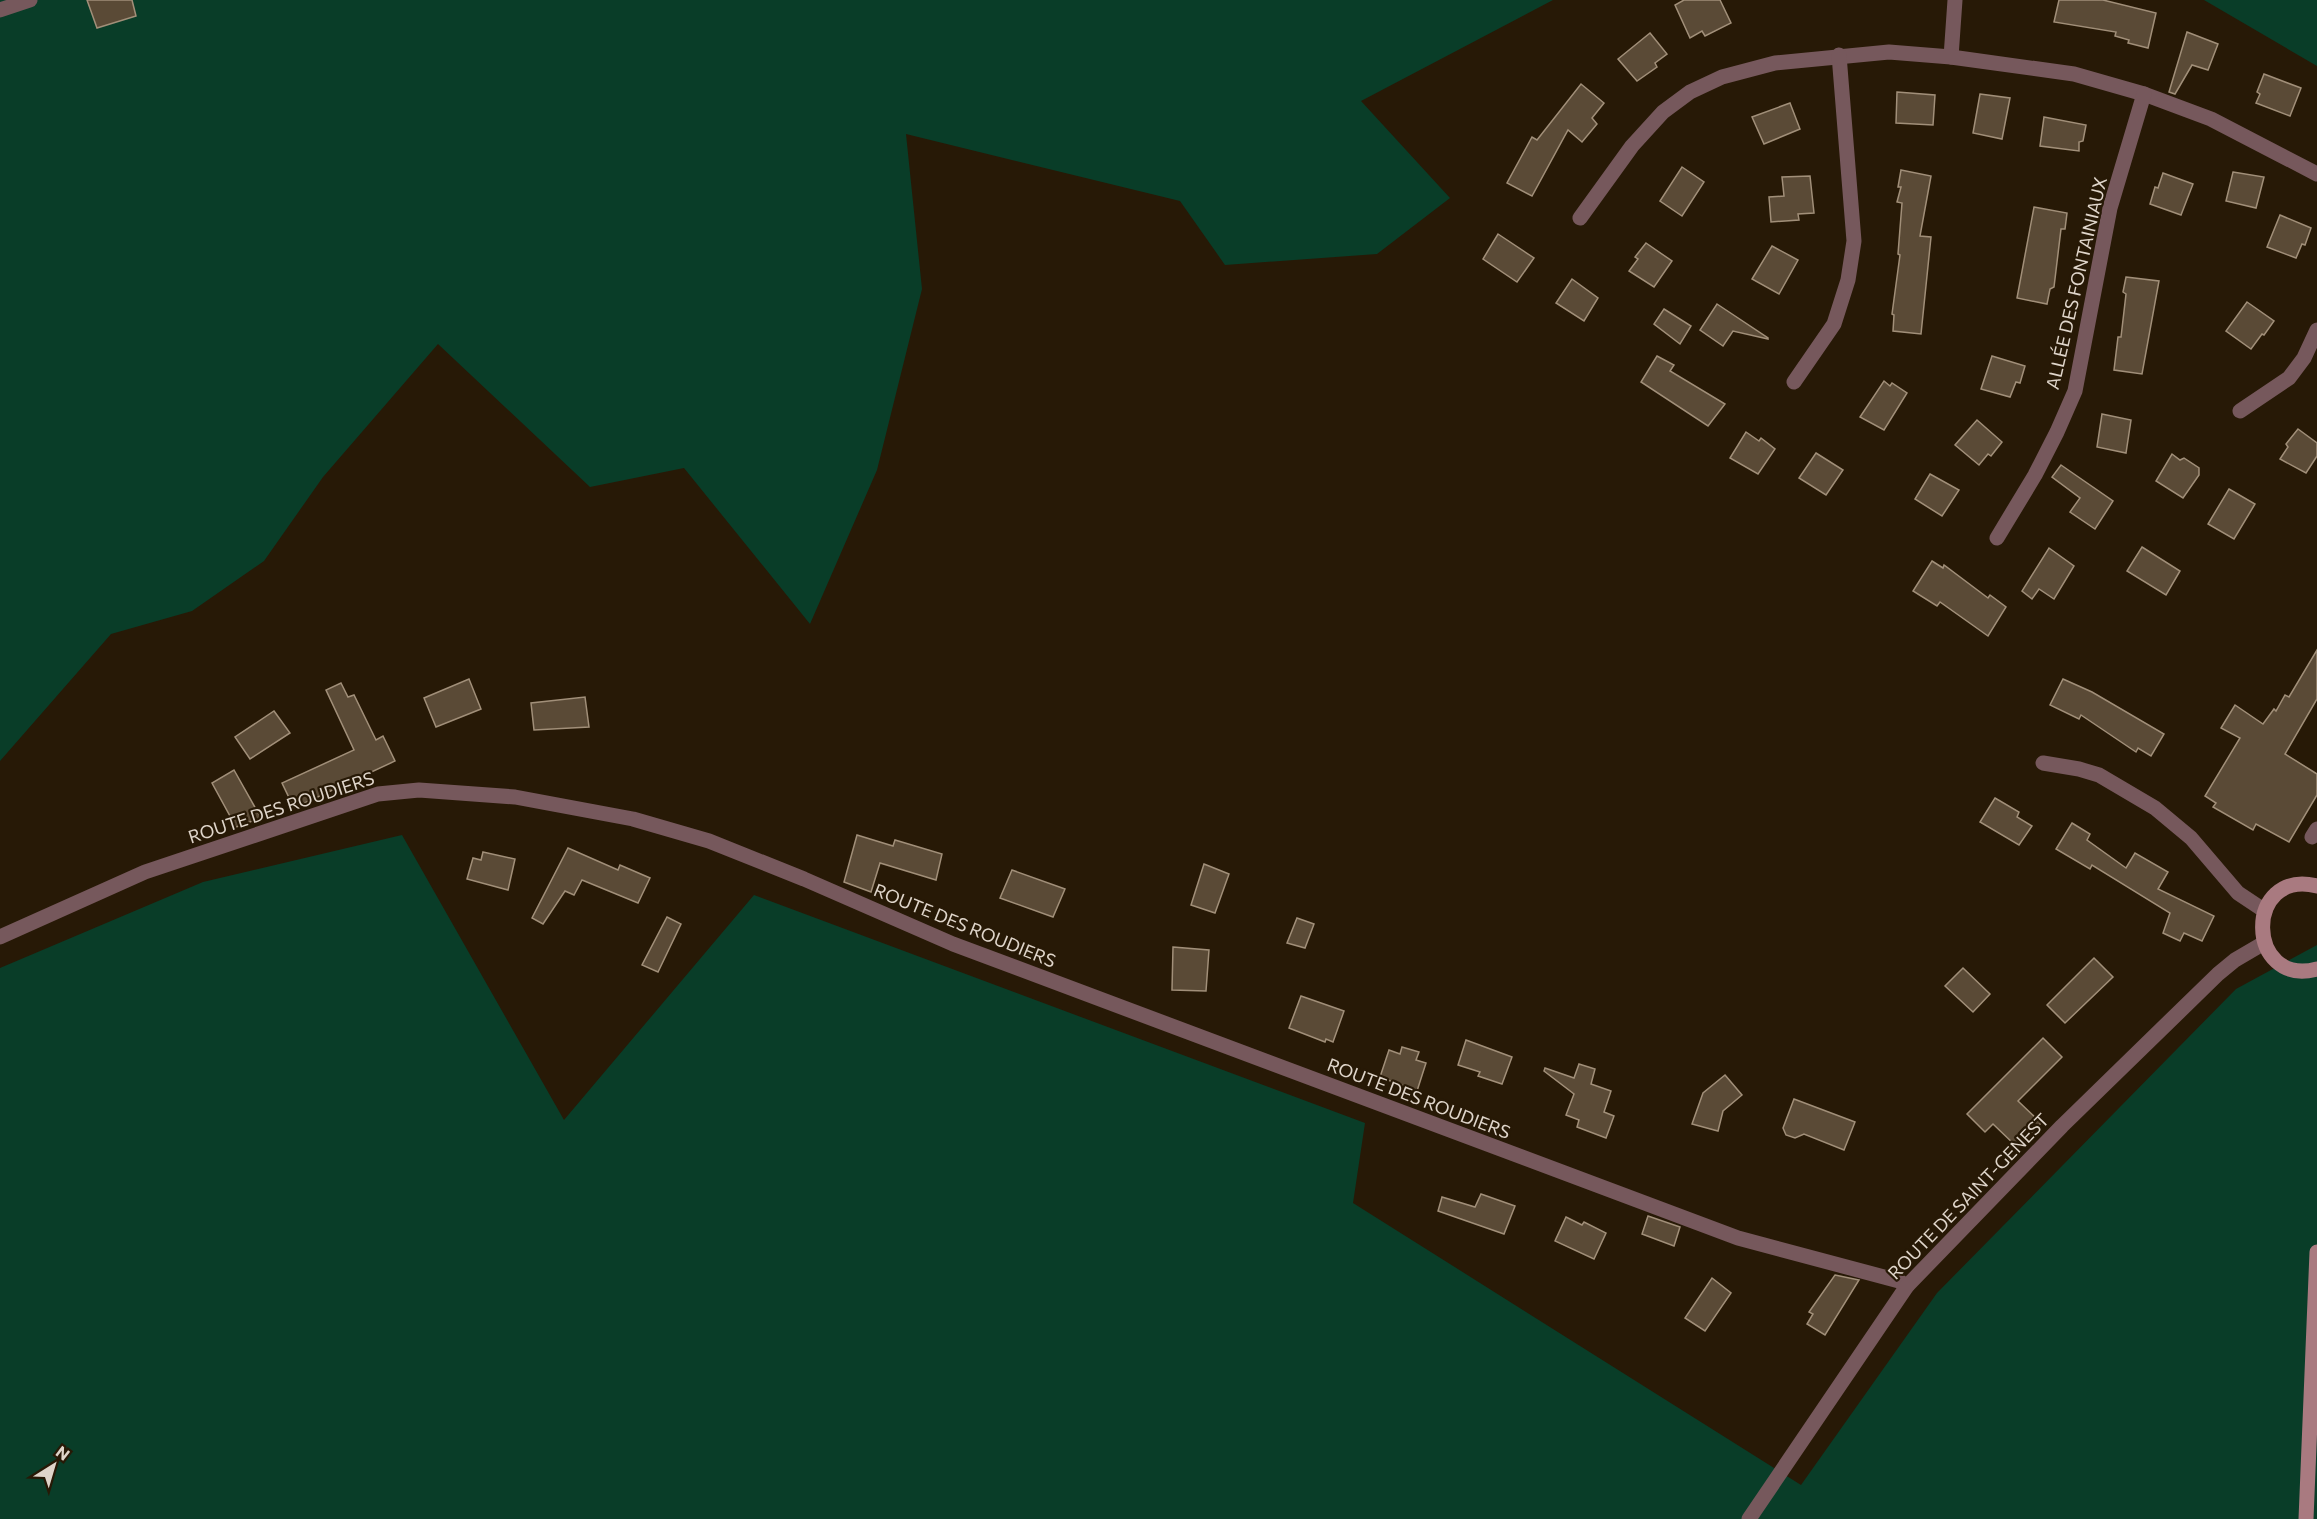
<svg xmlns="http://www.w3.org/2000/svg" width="2317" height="1519" font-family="Commissioner,sans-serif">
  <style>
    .green { fill: #093d28 }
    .building { fill: #5a4a36; stroke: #a18f79; stroke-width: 1.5 }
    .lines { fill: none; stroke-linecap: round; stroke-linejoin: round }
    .minor { stroke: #76585c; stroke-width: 15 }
    .tertiary { stroke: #76585c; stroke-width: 15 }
    .secondary { stroke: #a97a80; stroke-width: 15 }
    .labels { text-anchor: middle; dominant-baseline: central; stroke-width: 4.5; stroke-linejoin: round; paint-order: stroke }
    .street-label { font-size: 18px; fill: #dfd5ca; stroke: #271906 }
  </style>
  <rect width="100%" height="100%" fill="#271906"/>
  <!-- green -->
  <g class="green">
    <path d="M 0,0 L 1553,0 L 1361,101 L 1450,198 L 1377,254 L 1225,265 L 1180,201 L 906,134 L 922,289 L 877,470 L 810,624 L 684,468 L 590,487 L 438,344 L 323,477 L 264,561 L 192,611 L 111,634 L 0,761 Z"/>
    <path d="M 2204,0 L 2317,0 L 2317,66 Z"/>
    <path d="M 402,835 L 564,1120 L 754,895 L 1365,1123 L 1353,1203 L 1801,1485 L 1937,1293 L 2236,989 L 2317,945 L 2317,1519 L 0,1519 L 0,968 L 203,882 Z"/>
  </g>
  <!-- building -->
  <g class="building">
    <path d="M 87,0 L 132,0 L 136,16 L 97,28 Z"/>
    <path d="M 1684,0 L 1720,0 L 1731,23 L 1705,36 L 1702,31 L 1690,38 L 1675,5 Z"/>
    <path d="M 2059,0 L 2103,0 L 2156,13 L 2148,48 L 2128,43 L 2129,40 L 2115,36 L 2116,32 L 2054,22 Z"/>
    <path d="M 2187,32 L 2218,44 L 2208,70 L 2192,65 L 2175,94 L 2169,92 Z"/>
    <path d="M 1650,33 L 1667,54 L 1655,63 L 1657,67 L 1637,81 L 1618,59 Z"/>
    <path d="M 2264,74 L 2301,88 L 2290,116 L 2256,103 L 2260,94 L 2257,92 Z"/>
    <path d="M 1581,84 L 1604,103 L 1592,118 L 1597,124 L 1582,142 L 1568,130 L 1532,196 L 1507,183 L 1532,137 L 1537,140 Z"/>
    <path d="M 1897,92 L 1935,95 L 1933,125 L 1896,123 Z"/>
    <path d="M 1980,94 L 2010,98 L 2002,139 L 1973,133 Z"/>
    <path d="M 1790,103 L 1800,129 L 1764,144 L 1752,117 Z"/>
    <path d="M 2044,117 L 2086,125 L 2083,141 L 2079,142 L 2079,151 L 2040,146 Z"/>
    <path d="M 1682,167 L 1704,182 L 1682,216 L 1660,201 Z"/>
    <path d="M 1901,170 L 1931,176 L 1920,236 L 1931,237 L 1921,334 L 1893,331 L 1894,315 L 1892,314 L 1900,255 L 1898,254 L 1902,203 L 1897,202 L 1901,187 L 1898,187 Z"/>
    <path d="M 2233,172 L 2264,177 L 2256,208 L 2226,201 Z"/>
    <path d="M 2163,173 L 2193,184 L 2181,215 L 2150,204 L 2155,187 L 2158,188 Z"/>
    <path d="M 1810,176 L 1814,213 L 1798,214 L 1799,220 L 1771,222 L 1769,197 L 1784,196 L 1782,177 Z"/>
    <path d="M 2034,207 L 2067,213 L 2065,229 L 2061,229 L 2054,287 L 2050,289 L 2047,304 L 2017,298 Z"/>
    <path d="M 2280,215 L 2311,228 L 2305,245 L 2302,244 L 2296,258 L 2267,247 Z"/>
    <path d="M 1498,234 L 1534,258 L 1517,282 L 1483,259 Z"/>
    <path d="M 1646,243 L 1672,261 L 1654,287 L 1629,271 L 1638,259 L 1635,257 Z"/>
    <path d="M 1772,246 L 1798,260 L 1779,294 L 1752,279 Z"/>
    <path d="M 2126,277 L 2159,281 L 2142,374 L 2114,370 L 2118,337 L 2121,337 L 2126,294 L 2123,292 Z"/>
    <path d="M 1572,279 L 1598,298 L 1584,321 L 1556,303 Z"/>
    <path d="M 2247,302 L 2274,321 L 2264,335 L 2262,334 L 2251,349 L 2226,331 Z"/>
    <path d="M 1717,304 L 1768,338 L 1768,339 L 1733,331 L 1723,346 L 1700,330 Z"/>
    <path d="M 1664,309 L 1691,326 L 1680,344 L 1654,324 Z"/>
    <path d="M 1657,356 L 1674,365 L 1670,371 L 1725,404 L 1708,426 L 1641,382 Z"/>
    <path d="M 1992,356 L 2025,366 L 2020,383 L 2016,382 L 2010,397 L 1981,389 Z"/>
    <path d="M 1884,381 L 1890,386 L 1892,383 L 1907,393 L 1884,430 L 1860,417 Z"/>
    <path d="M 2102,414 L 2131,420 L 2126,453 L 2097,447 Z"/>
    <path d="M 1977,420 L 2002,442 L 1991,456 L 1988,454 L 1979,465 L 1955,445 Z"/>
    <path d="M 2298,429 L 2317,443 L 2317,456 L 2306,473 L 2280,459 L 2288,447 L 2286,444 Z"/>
    <path d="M 1746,432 L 1759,441 L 1761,438 L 1775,449 L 1758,474 L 1730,458 Z"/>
    <path d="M 1816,453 L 1843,470 L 1826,495 L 1799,478 Z"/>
    <path d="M 2172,454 L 2180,460 L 2184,458 L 2199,468 L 2199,475 L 2183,498 L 2156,481 Z"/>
    <path d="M 2061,465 L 2113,501 L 2095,529 L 2070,512 L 2080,498 L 2052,477 Z"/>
    <path d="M 1930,474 L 1959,490 L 1942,516 L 1915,499 Z"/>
    <path d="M 2229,489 L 2255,504 L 2234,539 L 2208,524 Z"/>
    <path d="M 2142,547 L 2180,571 L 2166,595 L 2127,571 Z"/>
    <path d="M 2049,548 L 2074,566 L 2054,599 L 2039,589 L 2032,599 L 2022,591 Z"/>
    <path d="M 1932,561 L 1943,568 L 1944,565 L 1988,598 L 1990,595 L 2006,607 L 1988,636 L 1940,602 L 1937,606 L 1913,591 Z"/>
    <path d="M 2317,650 L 2317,699 L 2285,754 L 2317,774 L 2317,795 L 2289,842 L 2256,824 L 2253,830 L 2213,807 L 2216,803 L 2205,796 L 2240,738 L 2221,728 L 2235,705 L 2263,724 L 2274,709 L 2276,711 L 2285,695 L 2289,697 Z"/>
    <path d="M 469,679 L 481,709 L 436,727 L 424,698 Z"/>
    <path d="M 2063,679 L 2092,692 L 2164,734 L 2151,756 L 2138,748 L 2136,752 L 2081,715 L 2079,719 L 2050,705 Z"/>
    <path d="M 341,683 L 348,697 L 354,695 L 376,740 L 383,736 L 395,761 L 294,808 L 282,783 L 354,750 L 326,690 Z"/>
    <path d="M 585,697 L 589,727 L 534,730 L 531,703 Z"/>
    <path d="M 274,711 L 290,733 L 250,759 L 235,737 Z"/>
    <path d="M 234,770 L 261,818 L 236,827 L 212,783 Z"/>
    <path d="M 1995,798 L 2019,812 L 2017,817 L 2032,826 L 2019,845 L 1980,822 Z"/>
    <path d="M 2072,823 L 2090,834 L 2087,840 L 2126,868 L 2135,853 L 2168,872 L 2158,889 L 2214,916 L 2202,941 L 2184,933 L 2180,941 L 2163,933 L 2170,913 L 2092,865 L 2090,869 L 2056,849 Z"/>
    <path d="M 857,835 L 893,846 L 895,840 L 942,854 L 936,880 L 880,863 L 871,892 L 844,882 Z"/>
    <path d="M 568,848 L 618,870 L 620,865 L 650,878 L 638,903 L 582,880 L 574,895 L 565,891 L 543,924 L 532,918 Z"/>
    <path d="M 483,852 L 515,859 L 508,890 L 467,879 L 473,858 L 481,860 Z"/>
    <path d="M 1204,864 L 1229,874 L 1215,913 L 1191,905 Z"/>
    <path d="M 1012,870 L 1065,889 L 1053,917 L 1000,898 Z"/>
    <path d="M 667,917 L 681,924 L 658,972 L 642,965 Z"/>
    <path d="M 1297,918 L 1314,924 L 1305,948 L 1287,943 Z"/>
    <path d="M 1173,947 L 1209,950 L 1206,991 L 1172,990 Z"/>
    <path d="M 2094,958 L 2113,977 L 2065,1023 L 2047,1005 Z"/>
    <path d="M 1963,968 L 1990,994 L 1973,1012 L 1945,986 Z"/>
    <path d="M 1301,996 L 1344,1011 L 1333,1042 L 1326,1039 L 1325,1042 L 1289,1028 Z"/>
    <path d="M 2043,1038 L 2062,1057 L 2018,1101 L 2041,1123 L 2017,1147 L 1993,1124 L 1985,1132 L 1967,1114 Z"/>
    <path d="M 1466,1040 L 1512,1057 L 1502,1084 L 1478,1076 L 1480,1072 L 1458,1065 Z"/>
    <path d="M 1402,1047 L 1419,1052 L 1416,1060 L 1426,1063 L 1417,1091 L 1380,1077 L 1389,1050 L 1400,1054 Z"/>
    <path d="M 1579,1064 L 1595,1069 L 1591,1084 L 1611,1091 L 1604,1112 L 1614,1116 L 1606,1138 L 1577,1127 L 1579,1120 L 1566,1115 L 1574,1094 L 1544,1071 L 1545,1068 L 1574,1078 Z"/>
    <path d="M 1725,1075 L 1742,1095 L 1723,1111 L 1718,1131 L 1692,1124 L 1703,1093 Z"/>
    <path d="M 1794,1099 L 1855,1122 L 1844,1150 L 1804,1134 L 1795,1138 L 1786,1135 L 1783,1128 Z"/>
    <path d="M 1481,1194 L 1515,1206 L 1504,1234 L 1438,1211 L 1442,1197 L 1475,1207 Z"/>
    <path d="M 1648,1216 L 1680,1227 L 1674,1246 L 1642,1234 Z"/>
    <path d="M 1566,1217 L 1582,1225 L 1584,1222 L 1606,1233 L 1594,1259 L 1555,1241 Z"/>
    <path d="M 1835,1275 L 1859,1280 L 1825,1335 L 1807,1324 L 1813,1314 L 1809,1312 Z"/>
    <path d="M 1712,1278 L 1731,1293 L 1705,1331 L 1685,1318 Z"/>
  </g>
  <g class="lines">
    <!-- minor -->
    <g class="minor">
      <path d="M 1951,57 L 1955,0"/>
      <path d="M 1580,218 L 1632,146 L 1663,112 L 1690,92 L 1722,77 L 1775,63 L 1889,52 L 1951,57 L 2074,74 L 2144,94 L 2211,119 L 2317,174"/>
      <path d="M 1794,382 L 1834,324 L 1848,280 L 1854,241 L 1839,55"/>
      <path d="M 2240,411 L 2289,378 L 2304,358 L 2317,330"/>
      <path d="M 1997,538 L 2035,475 L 2057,432 L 2075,391 L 2110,208 L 2144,94"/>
      <path d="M 2043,763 L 2079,769 L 2099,775 L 2155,808 L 2191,838 L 2238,893 L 2265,911"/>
      <path d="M 2312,837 L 2317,829"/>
    </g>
    <!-- tertiary -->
    <g class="tertiary">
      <path d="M 0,10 L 30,0"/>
      <path d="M 0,937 L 145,872 L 378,794 L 419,790 L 515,797 L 633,819 L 709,841 L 804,879 L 953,944 L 1738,1238 L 1899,1281 L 1907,1286"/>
      <path d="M 1749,1519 L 1907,1286 L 2062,1126 L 2218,974 L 2235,960 L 2264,943"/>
    </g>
    <!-- secondary -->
    <g class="secondary">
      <path d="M 2317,886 C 2243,868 2246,988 2317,969"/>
      <path d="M 2306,1519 L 2317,1252"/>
    </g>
  </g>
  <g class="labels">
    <!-- street labels -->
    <g class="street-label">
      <text transform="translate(2076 283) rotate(-77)">ALLÉE DES FONTAINIAUX</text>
      <text transform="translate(281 807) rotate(-18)">ROUTE DES ROUDIERS</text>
      <text transform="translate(965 925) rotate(22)">ROUTE DES ROUDIERS</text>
      <text transform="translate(1419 1098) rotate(21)">ROUTE DES ROUDIERS</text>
      <text transform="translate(1968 1196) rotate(-46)">ROUTE DE SAINT-GENEST</text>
    </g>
  </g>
  <!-- north arrow -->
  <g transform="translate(54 1465) rotate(37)" stroke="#271906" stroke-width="4.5" paint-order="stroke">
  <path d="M0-4.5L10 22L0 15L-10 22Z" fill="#dfd5ca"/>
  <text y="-9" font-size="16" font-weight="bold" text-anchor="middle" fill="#dfd5ca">N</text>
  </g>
</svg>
